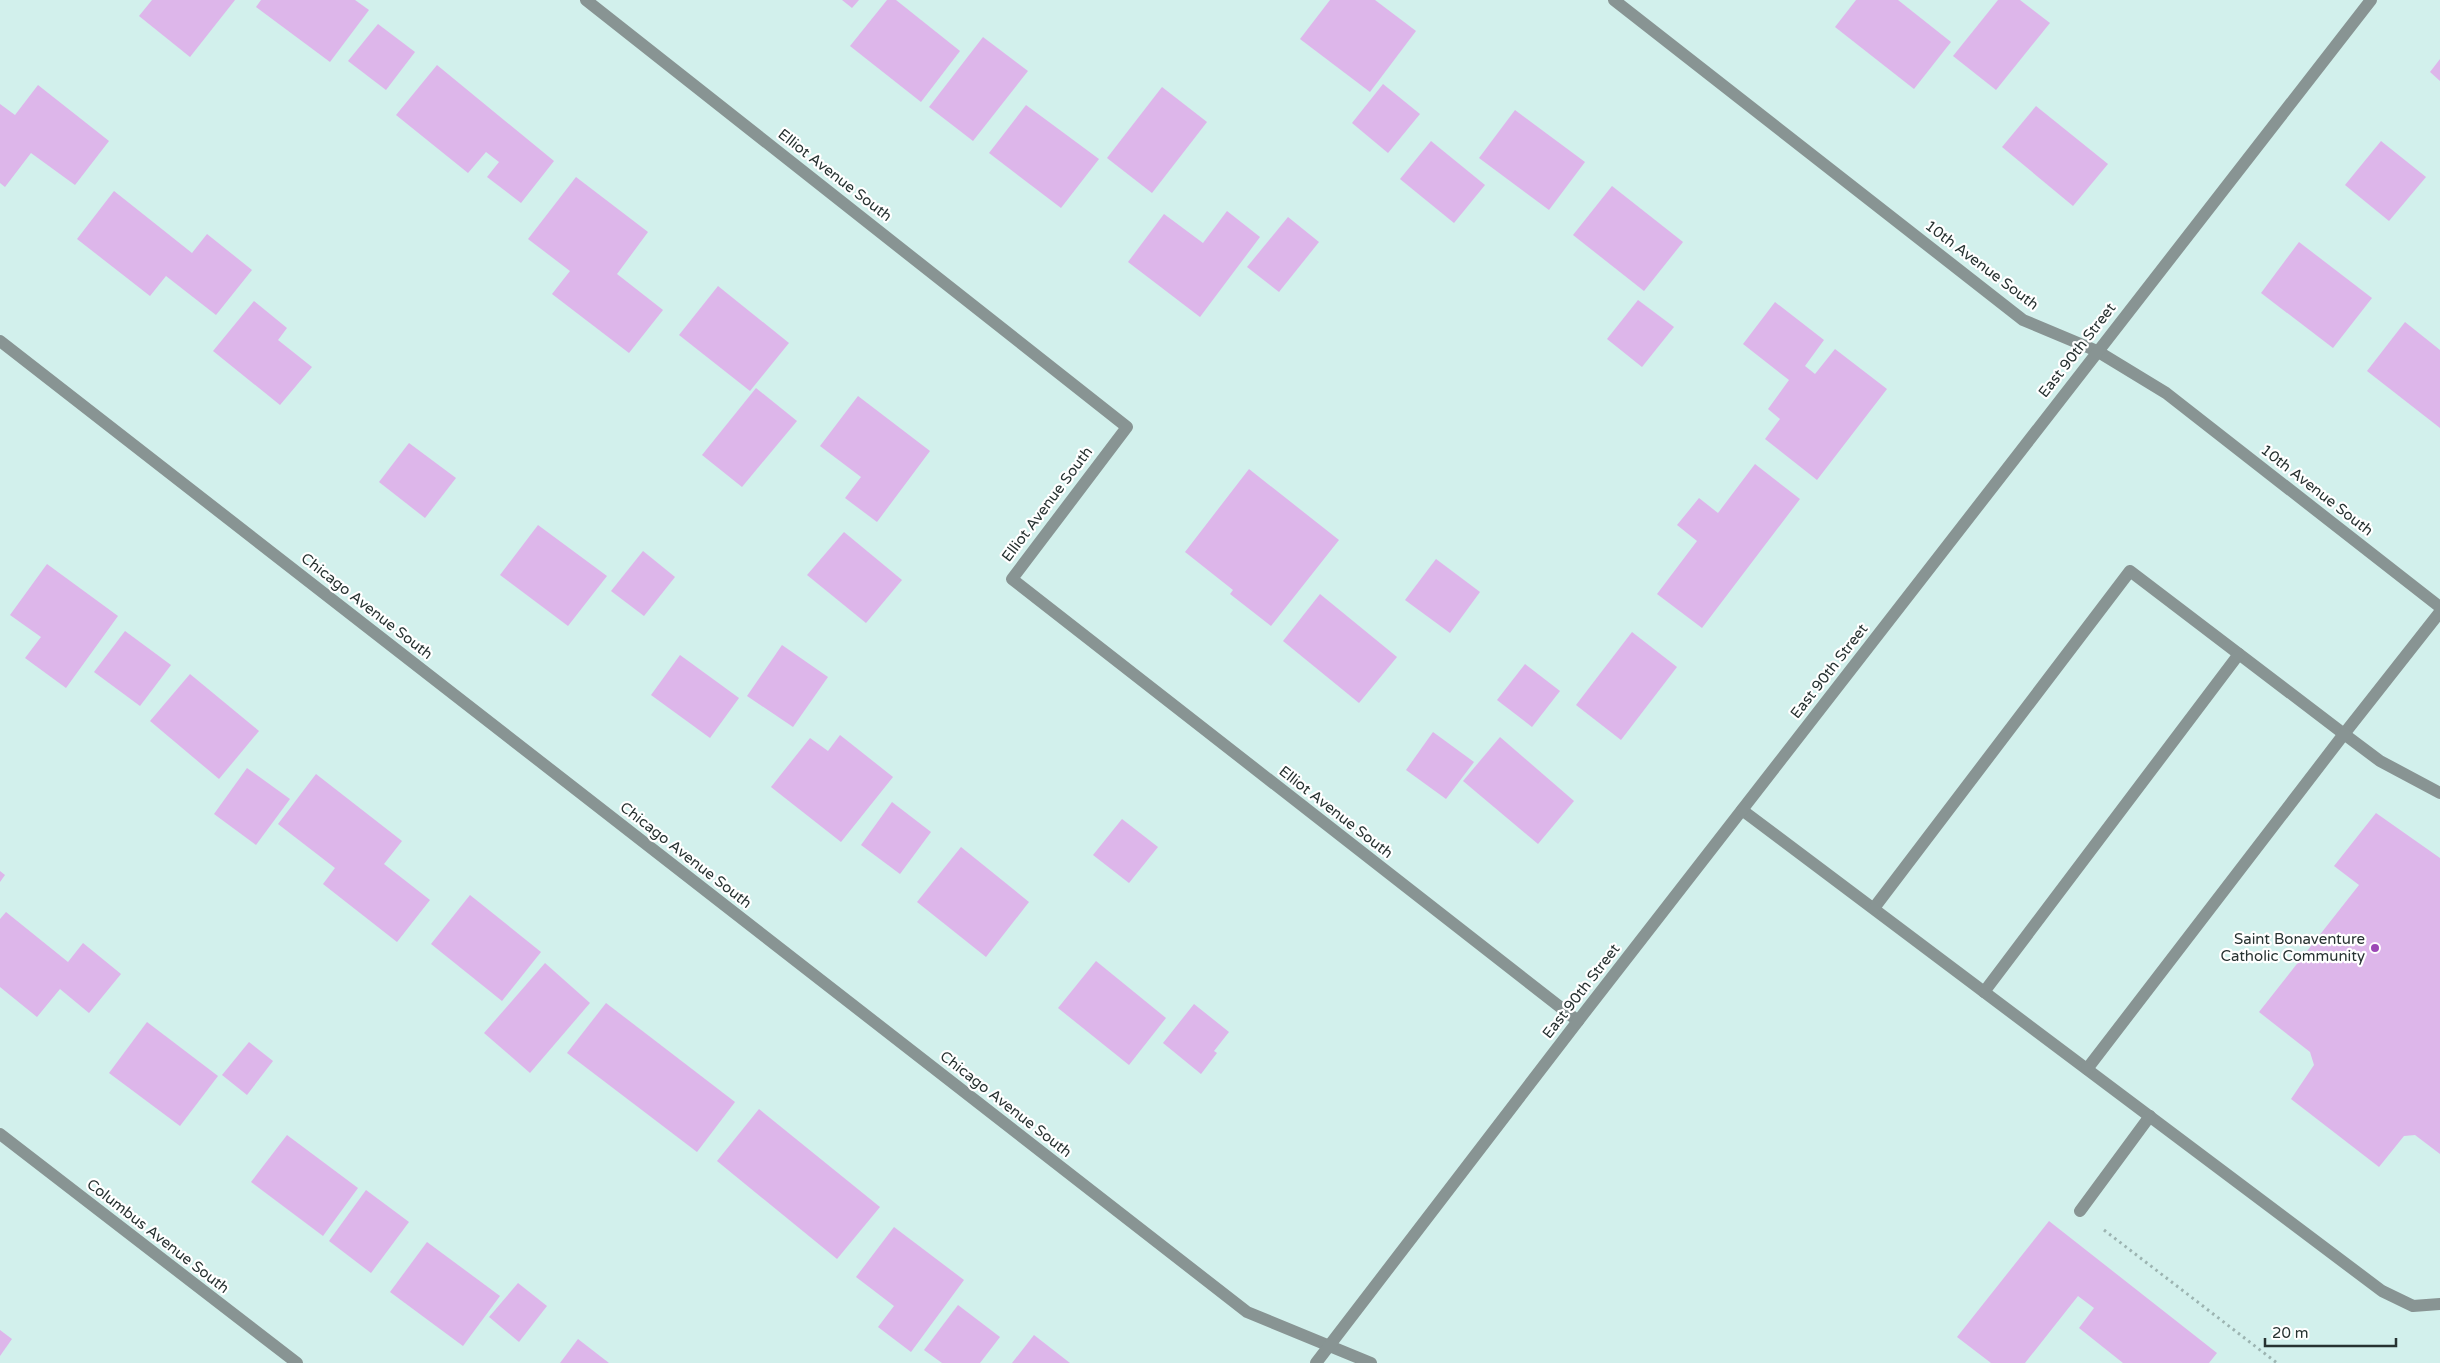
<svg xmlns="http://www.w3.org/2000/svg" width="2440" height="1363" font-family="'Varela Round',sans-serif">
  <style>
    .building { fill: #ddb6ea }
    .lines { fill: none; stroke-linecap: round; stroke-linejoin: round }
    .path { stroke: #9cb4b1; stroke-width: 3; stroke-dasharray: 2.5 4; stroke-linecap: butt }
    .minor { stroke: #889493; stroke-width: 12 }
    .poi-dot { fill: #9c48b6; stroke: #fff; stroke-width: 2 }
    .labels { text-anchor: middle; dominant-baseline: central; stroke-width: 4.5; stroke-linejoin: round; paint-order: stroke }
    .street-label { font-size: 15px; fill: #273231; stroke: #fff }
    .poi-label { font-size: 15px; fill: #273231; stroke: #fff; text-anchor: end }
  </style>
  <rect width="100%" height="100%" fill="#d2f0ec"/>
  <!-- building -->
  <g class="building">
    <path d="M 152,0 L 235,0 L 190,57 L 139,16 Z"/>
    <path d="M 261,0 L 355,0 L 369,10 L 330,62 L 256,7 Z"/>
    <path d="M 842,0 L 859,0 L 852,8 Z"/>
    <path d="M 887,0 L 896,0 L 960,51 L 921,102 L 850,46 Z"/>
    <path d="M 1330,0 L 1375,0 L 1416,31 L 1370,92 L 1300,39 Z"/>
    <path d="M 1856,0 L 1898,0 L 1951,42 L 1914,89 L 1835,27 Z"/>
    <path d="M 1998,0 L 2020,0 L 2050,23 L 1996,90 L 1953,56 Z"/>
    <path d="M 378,24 L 415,52 L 386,90 L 348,61 Z"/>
    <path d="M 983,37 L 1028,71 L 973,141 L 929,107 Z"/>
    <path d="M 2440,59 L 2440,81 L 2430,72 Z"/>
    <path d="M 437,65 L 554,161 L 521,203 L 487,177 L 499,162 L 486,152 L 468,173 L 396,115 Z"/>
    <path d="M 1383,84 L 1420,114 L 1388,153 L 1352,123 Z"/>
    <path d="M 38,85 L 109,141 L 75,185 L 31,153 L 5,187 L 0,183 L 0,104 L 15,115 Z"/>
    <path d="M 1162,87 L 1207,122 L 1152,193 L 1107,158 Z"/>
    <path d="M 1026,105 L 1099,159 L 1061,208 L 989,153 Z"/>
    <path d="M 2036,106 L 2108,164 L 2073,206 L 2002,147 Z"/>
    <path d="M 1515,110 L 1585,162 L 1549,210 L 1479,158 Z"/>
    <path d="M 1431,141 L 1485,185 L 1454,223 L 1400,179 Z"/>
    <path d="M 2381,141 L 2426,177 L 2389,221 L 2345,185 Z"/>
    <path d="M 576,177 L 648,232 L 617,274 L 663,310 L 629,353 L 552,294 L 570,271 L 528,239 Z"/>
    <path d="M 1612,186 L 1683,242 L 1644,291 L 1573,235 Z"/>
    <path d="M 114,191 L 192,253 L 207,234 L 252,270 L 216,315 L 166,276 L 150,296 L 77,239 Z"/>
    <path d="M 1227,211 L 1260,237 L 1200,317 L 1128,262 L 1164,214 L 1203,243 Z"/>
    <path d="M 1288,217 L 1319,242 L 1279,292 L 1247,267 Z"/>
    <path d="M 2299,242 L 2372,298 L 2333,348 L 2261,293 Z"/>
    <path d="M 718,286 L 789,343 L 750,391 L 679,335 Z"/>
    <path d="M 1638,300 L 1674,327 L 1642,367 L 1607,339 Z"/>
    <path d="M 254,301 L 287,328 L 278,340 L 312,367 L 280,405 L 213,351 Z"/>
    <path d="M 1775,302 L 1824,340 L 1805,366 L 1815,374 L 1835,349 L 1887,389 L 1817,480 L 1765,439 L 1780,419 L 1768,409 L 1789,380 L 1743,344 Z"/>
    <path d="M 2405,322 L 2440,350 L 2440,428 L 2367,371 Z"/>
    <path d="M 756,388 L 797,421 L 742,487 L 702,455 Z"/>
    <path d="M 858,396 L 930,451 L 877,522 L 845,498 L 861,477 L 820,446 Z"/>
    <path d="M 409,443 L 456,478 L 425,518 L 379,482 Z"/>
    <path d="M 1755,464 L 1800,499 L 1702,628 L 1657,594 L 1697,541 L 1677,525 L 1699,498 L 1718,513 Z"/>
    <path d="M 1249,469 L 1339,540 L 1271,626 L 1230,594 L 1233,590 L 1185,552 Z"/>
    <path d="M 538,525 L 607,576 L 568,626 L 500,575 Z"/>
    <path d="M 844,532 L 902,580 L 866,623 L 807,575 Z"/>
    <path d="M 643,551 L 675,577 L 644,616 L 611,591 Z"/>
    <path d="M 1436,559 L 1480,592 L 1450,633 L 1405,600 Z"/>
    <path d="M 47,564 L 118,616 L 66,688 L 25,658 L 41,637 L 10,615 Z"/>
    <path d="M 1320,594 L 1397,657 L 1359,703 L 1283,641 Z"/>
    <path d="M 125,631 L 171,665 L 140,706 L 94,672 Z"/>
    <path d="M 1632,632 L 1677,667 L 1621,740 L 1576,705 Z"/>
    <path d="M 782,645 L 828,677 L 793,727 L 747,696 Z"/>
    <path d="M 680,655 L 739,698 L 710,738 L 651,695 Z"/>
    <path d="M 1525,664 L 1560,691 L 1532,727 L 1497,700 Z"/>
    <path d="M 190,674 L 259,731 L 219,779 L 150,721 Z"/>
    <path d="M 1433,732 L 1474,762 L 1446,799 L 1406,770 Z"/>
    <path d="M 840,735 L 893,777 L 841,842 L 771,787 L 810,738 L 828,751 Z"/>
    <path d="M 1500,737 L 1574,801 L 1538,844 L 1463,781 Z"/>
    <path d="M 247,768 L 290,799 L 256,845 L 214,814 Z"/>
    <path d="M 316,774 L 402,841 L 384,864 L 430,900 L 397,942 L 323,884 L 335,868 L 278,824 Z"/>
    <path d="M 892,802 L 931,832 L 900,874 L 861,845 Z"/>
    <path d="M 2376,813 L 2440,858 L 2440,1154 L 2415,1135 L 2404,1136 L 2379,1167 L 2291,1099 L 2314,1065 L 2310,1052 L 2259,1012 L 2359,885 L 2334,866 Z"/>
    <path d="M 1122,819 L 1158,847 L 1129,883 L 1093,855 Z"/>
    <path d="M 961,847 L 1029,902 L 986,957 L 917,902 Z"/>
    <path d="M 0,871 L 5,875 L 0,882 Z"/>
    <path d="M 470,895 L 541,952 L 502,1001 L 431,944 Z"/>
    <path d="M 6,912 L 68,962 L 83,943 L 121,974 L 89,1013 L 60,989 L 37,1017 L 0,987 L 0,919 Z"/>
    <path d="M 1096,961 L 1166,1018 L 1129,1065 L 1058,1008 Z"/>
    <path d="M 545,963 L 590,1003 L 530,1073 L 484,1033 Z"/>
    <path d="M 606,1003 L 735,1102 L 697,1152 L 567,1053 Z"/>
    <path d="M 1194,1004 L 1229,1032 L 1214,1051 L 1217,1053 L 1201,1074 L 1163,1043 Z"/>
    <path d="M 147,1022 L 218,1076 L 180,1126 L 109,1073 Z"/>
    <path d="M 249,1042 L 273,1061 L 247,1095 L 222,1075 Z"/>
    <path d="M 759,1109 L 880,1207 L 837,1259 L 717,1161 Z"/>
    <path d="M 287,1135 L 358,1188 L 323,1236 L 251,1182 Z"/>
    <path d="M 366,1190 L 409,1222 L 371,1273 L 329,1241 Z"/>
    <path d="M 2049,1221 L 2217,1353 L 2209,1363 L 2123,1363 L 2079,1328 L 2094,1308 L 2078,1296 L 2025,1363 L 1991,1363 L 1957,1337 Z"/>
    <path d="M 894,1227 L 964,1280 L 911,1352 L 878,1327 L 894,1306 L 856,1277 Z"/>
    <path d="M 427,1242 L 500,1296 L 463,1346 L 390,1292 Z"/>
    <path d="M 518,1283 L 547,1306 L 519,1342 L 489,1317 Z"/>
    <path d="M 958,1305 L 1000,1337 L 980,1363 L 942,1363 L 924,1350 Z"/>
    <path d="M 0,1330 L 12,1339 L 0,1356 Z"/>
    <path d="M 1034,1335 L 1070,1363 L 1012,1363 Z"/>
    <path d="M 578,1339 L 609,1363 L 560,1363 Z"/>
  </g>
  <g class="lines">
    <!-- path -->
    <path class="path" d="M 2104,1230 L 2277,1363"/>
    <!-- minor -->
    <g class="minor">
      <path d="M 586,0 L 1127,427 L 1012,579 L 1578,1021"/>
      <path d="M 1614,0 L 2023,320 L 2097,351 L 2166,393 L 2440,607"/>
      <path d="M 0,341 L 1247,1312 L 1371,1363"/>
      <path d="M 1742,810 L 2382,1291 L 2413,1306 L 2440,1304"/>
      <path d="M 1874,908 L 2130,571 L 2344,734 L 2440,612"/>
      <path d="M 1984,992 L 2239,654"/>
      <path d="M 2087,1069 L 2344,734 L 2380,761 L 2440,793"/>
      <path d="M 0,1134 L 297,1363"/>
      <path d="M 2080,1211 L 2150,1116"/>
      <path d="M 1316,1363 L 1578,1021 L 2371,0"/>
    </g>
  </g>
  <!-- markers -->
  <circle class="poi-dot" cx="2375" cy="948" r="5"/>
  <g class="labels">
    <!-- street labels -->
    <g class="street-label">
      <text transform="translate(835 175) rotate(38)">Elliot Avenue South</text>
      <text transform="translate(1982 265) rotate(37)">10th Avenue South</text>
      <text transform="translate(2077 350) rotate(-52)">East 90th Street</text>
      <text transform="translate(2317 490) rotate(38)">10th Avenue South</text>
      <text transform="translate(1047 504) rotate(-53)">Elliot Avenue South</text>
      <text transform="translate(367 606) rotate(38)">Chicago Avenue South</text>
      <text transform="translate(1829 671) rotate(-52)">East 90th Street</text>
      <text transform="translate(1336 812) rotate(38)">Elliot Avenue South</text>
      <text transform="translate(686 855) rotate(38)">Chicago Avenue South</text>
      <text transform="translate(1581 991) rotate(-52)">East 90th Street</text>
      <text transform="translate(1006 1104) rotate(38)">Chicago Avenue South</text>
      <text transform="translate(158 1236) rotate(38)">Columbus Avenue South</text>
    </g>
    <!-- poi labels -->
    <g class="poi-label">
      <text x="2365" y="939">Saint Bonaventure<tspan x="2365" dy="17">Catholic Community</tspan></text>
    </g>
  </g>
  <!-- scale -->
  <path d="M2265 1338v8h131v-8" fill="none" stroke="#273231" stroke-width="2.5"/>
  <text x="2272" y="1338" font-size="15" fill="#273231" stroke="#ffffff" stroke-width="4" paint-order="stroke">20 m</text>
</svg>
